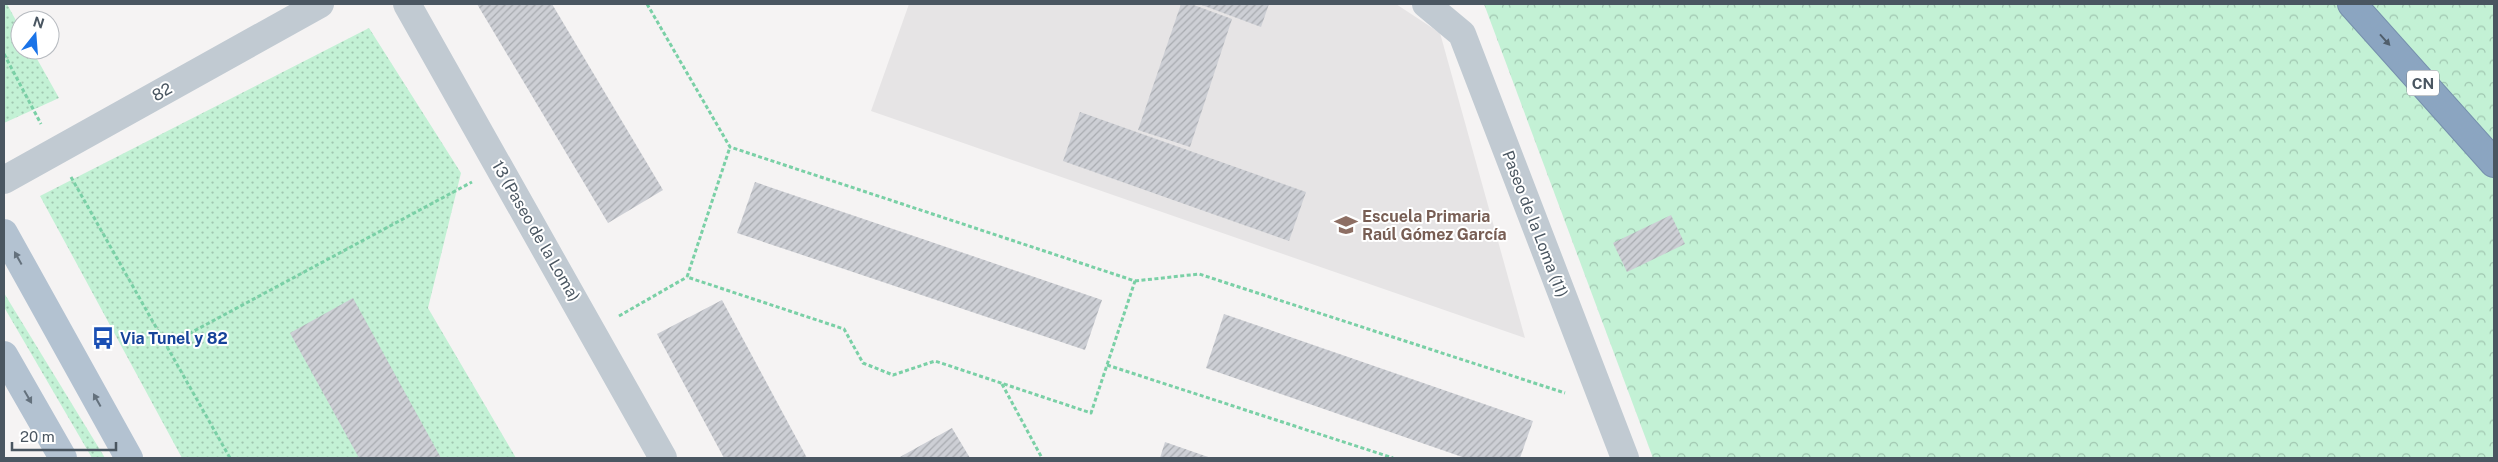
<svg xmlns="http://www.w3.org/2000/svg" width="2498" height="462" font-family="'Public Sans',sans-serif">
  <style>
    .education { fill: #e6e4e5 }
    .grass { fill: url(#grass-dots) }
    .forest { fill: url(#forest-crowns) }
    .building { fill: url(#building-hatch) }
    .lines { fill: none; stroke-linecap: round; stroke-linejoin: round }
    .highway-casing { stroke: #7690ad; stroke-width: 30 }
    .path { stroke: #7ad0a6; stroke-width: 3; stroke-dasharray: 4 2.5; stroke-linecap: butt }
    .minor { stroke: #c1cad2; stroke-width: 28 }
    .major { stroke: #b3c2d1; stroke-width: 28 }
    .highway { stroke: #8ba5c1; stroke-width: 28 }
    .oneway { fill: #505e6b }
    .oneway2 { fill: #64717d }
    .labels { text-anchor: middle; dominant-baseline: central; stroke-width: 4; stroke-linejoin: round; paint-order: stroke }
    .shield { fill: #fff; stroke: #808990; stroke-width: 1 }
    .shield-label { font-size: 15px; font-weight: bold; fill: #4a5661 }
    .street-label { font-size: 16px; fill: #4a5661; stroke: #fff }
    .education-label { font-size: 16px; font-weight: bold; fill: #785e54; stroke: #fff; text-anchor: start }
    .transit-label { font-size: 16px; font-weight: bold; fill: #164399; stroke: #fff; text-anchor: start }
  </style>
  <defs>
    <pattern id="grass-dots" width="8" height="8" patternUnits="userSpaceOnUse" patternTransform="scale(1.25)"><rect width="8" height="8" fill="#c3f1d5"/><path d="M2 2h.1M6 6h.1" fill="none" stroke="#a0c6b0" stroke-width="1.8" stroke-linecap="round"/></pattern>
    <pattern id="forest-crowns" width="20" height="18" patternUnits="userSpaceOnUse" patternTransform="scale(1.25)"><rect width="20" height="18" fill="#c3f1d5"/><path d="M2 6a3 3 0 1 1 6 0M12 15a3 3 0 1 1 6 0" fill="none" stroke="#a0c6b0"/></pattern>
    <pattern id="building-hatch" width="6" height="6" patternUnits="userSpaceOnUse" patternTransform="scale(1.25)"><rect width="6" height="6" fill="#cdcfd5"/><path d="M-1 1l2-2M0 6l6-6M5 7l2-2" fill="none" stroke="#a8abb0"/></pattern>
  </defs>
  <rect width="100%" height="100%" fill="#f5f3f3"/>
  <!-- education -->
  <path class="education" d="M 909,4 L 1396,4 L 1440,33 L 1525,338 L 871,111 Z"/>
  <!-- grass -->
  <g class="grass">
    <path d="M 4,4 L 7,4 L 20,28 L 20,50 L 32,50 L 59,98 L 4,123 Z"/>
    <path d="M 369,28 L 461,173 L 428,308 L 516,458 L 182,458 L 40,196 Z"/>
    <path d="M 4,293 L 105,458 L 92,458 L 4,307 Z"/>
  </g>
  <!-- forest -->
  <path class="forest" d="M 1484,4 L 2494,4 L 2494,458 L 1653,458 Z"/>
  <!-- building -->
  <g class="building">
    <path d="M 477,4 L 552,4 L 663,190 L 608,223 Z"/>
    <path d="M 1181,4 L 1191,4 L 1232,19 L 1190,147 L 1138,130 Z"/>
    <path d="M 1199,4 L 1269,4 L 1261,27 Z"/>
    <path d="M 1080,112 L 1306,192 L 1289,241 L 1063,161 Z"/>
    <path d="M 755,182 L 1102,300 L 1085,350 L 737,233 Z"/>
    <path d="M 1671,215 L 1685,244 L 1627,272 L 1613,243 Z"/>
    <path d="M 353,298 L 441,458 L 359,458 L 290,333 Z"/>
    <path d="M 722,300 L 807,458 L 724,458 L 657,334 Z"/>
    <path d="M 1224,314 L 1533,421 L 1520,458 L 1465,458 L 1206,368 Z"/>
    <path d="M 952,428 L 970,458 L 901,458 L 900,457 Z"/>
    <path d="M 1165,442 L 1211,458 L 1160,458 Z"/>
  </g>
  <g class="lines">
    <defs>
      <path id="highway" d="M 2352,4 L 2494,163"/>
    </defs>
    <!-- highway casing -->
    <use href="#highway" class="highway-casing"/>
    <!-- path -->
    <g class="path">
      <path d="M 647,4 L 730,147 L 1135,281 L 1091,413 L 935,361 L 893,375 L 863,363 L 844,329 L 687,277 L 730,147"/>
      <path d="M 4,54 L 41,124"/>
      <path d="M 71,177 L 230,458"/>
      <path d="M 1135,281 L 1199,274 L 1565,393"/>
      <path d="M 619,316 L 687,277"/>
      <path d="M 166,346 L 472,182"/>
      <path d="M 1107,365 L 1393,458"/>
      <path d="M 1002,384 L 1042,458"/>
    </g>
    <!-- minor -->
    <g class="minor">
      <path d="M 407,4 L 663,458"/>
      <path d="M 1426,4 L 1462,34 L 1625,458"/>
      <path d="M 4,180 L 320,4"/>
    </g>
    <!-- major -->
    <g class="major">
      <path d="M 4,233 L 129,458"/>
      <path d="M 4,355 L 63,458"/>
    </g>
    <!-- highway -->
    <use href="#highway" class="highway"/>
  </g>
  <!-- one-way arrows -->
  <defs><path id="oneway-solid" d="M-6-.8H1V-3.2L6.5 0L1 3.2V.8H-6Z" transform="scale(1.25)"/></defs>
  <use class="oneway" href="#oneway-solid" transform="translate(2385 40) rotate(48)"/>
  <g class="oneway2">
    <use href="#oneway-solid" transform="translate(18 258) rotate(-119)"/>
    <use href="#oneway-solid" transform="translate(28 397) rotate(60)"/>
    <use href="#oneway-solid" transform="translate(97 400) rotate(-119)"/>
  </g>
  <!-- icons -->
  <defs>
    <symbol id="school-bare" viewBox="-9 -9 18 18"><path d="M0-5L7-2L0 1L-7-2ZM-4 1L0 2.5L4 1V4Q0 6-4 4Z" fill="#8d6e63" stroke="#fff" stroke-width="2.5" paint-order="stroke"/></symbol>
    <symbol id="bus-bare" viewBox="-9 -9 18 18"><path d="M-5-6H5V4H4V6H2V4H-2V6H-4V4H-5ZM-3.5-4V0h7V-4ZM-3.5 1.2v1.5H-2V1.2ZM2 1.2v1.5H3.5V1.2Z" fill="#1a4fb4" stroke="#fff" stroke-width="2.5" paint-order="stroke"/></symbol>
  </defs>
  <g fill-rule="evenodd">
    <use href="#school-bare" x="1330" y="209" width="32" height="32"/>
    <use href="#bus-bare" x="87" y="322" width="32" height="32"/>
  </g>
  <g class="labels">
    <!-- shield labels -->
    <rect class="shield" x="2407" y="70.5" width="32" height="25" rx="4"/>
    <g class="shield-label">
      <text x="2423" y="83">CN</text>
    </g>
    <!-- street labels -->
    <g class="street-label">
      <text transform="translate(162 92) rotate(-29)">82</text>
      <text transform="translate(1535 224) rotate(69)">Paseo de la Loma (11)</text>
      <text transform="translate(536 231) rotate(60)">13 (Paseo de la Loma)</text>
    </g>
    <!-- education labels -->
    <g class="education-label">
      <text x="1362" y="216">Escuela Primaria<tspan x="1362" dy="18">Raúl Gómez García</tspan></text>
    </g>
    <!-- transit labels -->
    <g class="transit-label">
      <text x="120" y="338">Via Tunel y 82</text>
    </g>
  </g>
  <!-- border -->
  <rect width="2498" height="462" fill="none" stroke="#4a5661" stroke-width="10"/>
  <!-- north arrow -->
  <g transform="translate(35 35) rotate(17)"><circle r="24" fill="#ffffff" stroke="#b7bbc0"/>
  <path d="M0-4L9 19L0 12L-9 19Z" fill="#1a73e8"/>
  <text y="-8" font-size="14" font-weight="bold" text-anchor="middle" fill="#4a5661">N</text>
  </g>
  <!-- scale -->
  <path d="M12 442v8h104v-8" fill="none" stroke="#4a5661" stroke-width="2.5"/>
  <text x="20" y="442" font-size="15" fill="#4a5661" stroke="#ffffff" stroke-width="4" paint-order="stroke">20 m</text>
</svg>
